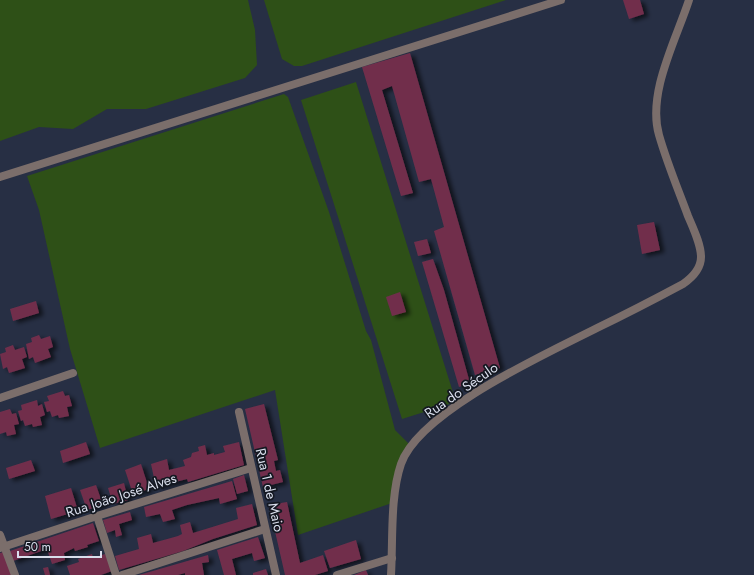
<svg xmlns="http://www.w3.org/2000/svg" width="754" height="575" font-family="Jost,sans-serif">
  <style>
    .green { fill: #2e5017 }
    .building { fill: #712f4c; filter: url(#shadow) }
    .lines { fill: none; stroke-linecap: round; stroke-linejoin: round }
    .street { stroke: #7b6e6b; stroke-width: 8 }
    .labels { text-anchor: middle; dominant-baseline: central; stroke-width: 3.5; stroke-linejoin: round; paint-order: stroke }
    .street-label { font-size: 14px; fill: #d9deec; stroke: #141821 }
  </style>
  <defs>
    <filter id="shadow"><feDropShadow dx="4.5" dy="2.5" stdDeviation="2" flood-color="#0009"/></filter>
  </defs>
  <rect width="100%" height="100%" fill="#272f44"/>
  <!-- green -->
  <g class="green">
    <path d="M 0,0 L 248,0 L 255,30 L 257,65 L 245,78 L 146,109 L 107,109 L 73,129 L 39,127 L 0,141 Z"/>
    <path d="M 264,0 L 506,0 L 302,66 L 294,66 L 282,59 Z"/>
    <path d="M 356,82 L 456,402 L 402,419 L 301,100 Z"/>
    <path d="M 284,94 L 288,97 L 329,212 L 366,331 L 371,340 L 395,430 L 412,447 L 401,463 L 395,502 L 298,535 L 275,390 L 100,448 L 70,349 L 39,210 L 27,176 Z"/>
  </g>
  <!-- building -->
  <g class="building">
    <path d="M 623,0 L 640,0 L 644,14 L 629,19 Z"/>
    <path d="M 410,53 L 500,368 L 475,375 L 434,231 L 444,227 L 431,179 L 419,182 L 392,86 L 382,90 L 413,193 L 401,196 L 362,67 Z"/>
    <path d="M 654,222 L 660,250 L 642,254 L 637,225 Z"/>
    <path d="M 427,239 L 431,253 L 418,256 L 414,242 Z"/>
    <path d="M 433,259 L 444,290 L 470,383 L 459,387 L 422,262 Z"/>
    <path d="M 400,292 L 406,312 L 392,316 L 386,297 Z"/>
    <path d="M 36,301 L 39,313 L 13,321 L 10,309 Z"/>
    <path d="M 39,335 L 41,339 L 50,336 L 53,347 L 48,349 L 51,357 L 35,363 L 33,357 L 29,359 L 26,344 L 32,342 L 31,338 Z"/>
    <path d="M 13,345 L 15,350 L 24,347 L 27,357 L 22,359 L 25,368 L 9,373 L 7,367 L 3,369 L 0,354 L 6,352 L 5,348 Z"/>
    <path d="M 63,391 L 65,396 L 69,395 L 72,406 L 67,407 L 69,416 L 59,418 L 58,415 L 52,417 L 50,411 L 47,412 L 44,402 L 49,401 L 47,396 Z"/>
    <path d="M 37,400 L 38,406 L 42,404 L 45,415 L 40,417 L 42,425 L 33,427 L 32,424 L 25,426 L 23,420 L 21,421 L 18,411 L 22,410 L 21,405 Z"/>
    <path d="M 264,404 L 278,460 L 274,461 L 276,471 L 280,470 L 283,482 L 263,487 L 245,409 Z"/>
    <path d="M 10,409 L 12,414 L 16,413 L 19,424 L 14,425 L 16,434 L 7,436 L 6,432 L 0,434 L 0,412 Z"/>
    <path d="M 86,442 L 90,454 L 63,463 L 60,451 Z"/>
    <path d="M 239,442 L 244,465 L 188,482 L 187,479 L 156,487 L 151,464 L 167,459 L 169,470 L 185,466 L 183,460 L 191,457 L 192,453 L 199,451 L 198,447 L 205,445 L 207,455 L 214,453 L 214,455 L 225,452 L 223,446 Z"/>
    <path d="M 31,460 L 35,471 L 9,479 L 6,468 Z"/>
    <path d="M 141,464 L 149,489 L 133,494 L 125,470 Z"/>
    <path d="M 244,475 L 248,491 L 237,494 L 233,479 Z"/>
    <path d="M 232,481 L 237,499 L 220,504 L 219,498 L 187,505 L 172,510 L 175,519 L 163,522 L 160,514 L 146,517 L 144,507 Z"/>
    <path d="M 124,483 L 128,500 L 113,504 L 108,488 Z"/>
    <path d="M 96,485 L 103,505 L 87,510 L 80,490 Z"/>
    <path d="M 71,488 L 78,511 L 51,519 L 45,496 Z"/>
    <path d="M 287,502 L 300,563 L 323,555 L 328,571 L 315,575 L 285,575 L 269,505 Z"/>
    <path d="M 252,504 L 257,525 L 213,539 L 183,551 L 119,570 L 115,556 L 139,549 L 137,538 L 151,534 L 153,543 L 178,536 L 182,534 L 180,525 L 190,522 L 193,533 L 238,519 L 236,508 Z"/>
    <path d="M 130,512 L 132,520 L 119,524 L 122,535 L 116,537 L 115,530 L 107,533 L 103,520 Z"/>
    <path d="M 93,523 L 99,541 L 87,545 L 88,547 L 75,551 L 74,548 L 64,553 L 65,560 L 52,564 L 47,549 L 13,561 L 10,551 Z"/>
    <path d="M 258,537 L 265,558 L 254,561 L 252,553 L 232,559 L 236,575 L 224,575 L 217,550 Z"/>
    <path d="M 356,540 L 361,559 L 330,568 L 324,551 Z"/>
    <path d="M 3,552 L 12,575 L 0,575 L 0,553 Z"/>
    <path d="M 92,554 L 93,558 L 105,554 L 112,571 L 101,575 L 70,575 L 67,566 L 79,562 L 78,559 Z"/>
    <path d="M 208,555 L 209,562 L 202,563 L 204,575 L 185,575 L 185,573 L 178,575 L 139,575 Z"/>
    <path d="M 48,567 L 50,575 L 45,575 L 43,568 Z"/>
    <path d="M 266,569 L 268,575 L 253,575 L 253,573 Z"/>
    <path d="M 366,570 L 368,575 L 354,575 Z"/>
  </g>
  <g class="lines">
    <!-- street -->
    <g class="street">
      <path d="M 0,177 L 561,0"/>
      <path d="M 0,398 L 73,373"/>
      <path d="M 239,412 L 276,575"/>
      <path d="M 97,516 L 116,575"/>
      <path d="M 0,535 L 15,575"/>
      <path d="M 0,548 L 97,516 L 251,468"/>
      <path d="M 122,575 L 265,529"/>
      <path d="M 337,575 L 392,558"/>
      <path d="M 391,575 C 393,541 390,496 401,464 C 419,411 548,353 597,328 C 626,314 655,299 683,284 C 693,277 701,269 701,257 C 701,244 693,228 688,216 C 678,189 667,163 659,135 C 647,93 676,40 689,0"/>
    </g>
  </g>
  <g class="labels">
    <!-- street labels -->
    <g class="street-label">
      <text transform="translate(461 390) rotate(-35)">Rua do Século</text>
      <text transform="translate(270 490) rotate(77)">Rua 1 de Maio</text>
      <text transform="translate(121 495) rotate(-18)">Rua João José Alves</text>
    </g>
  </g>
  <!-- scale -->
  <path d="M18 551v6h83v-6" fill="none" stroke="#d9deec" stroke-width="2"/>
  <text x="24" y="551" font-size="12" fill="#d9deec" stroke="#141821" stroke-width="3" paint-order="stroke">50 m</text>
</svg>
